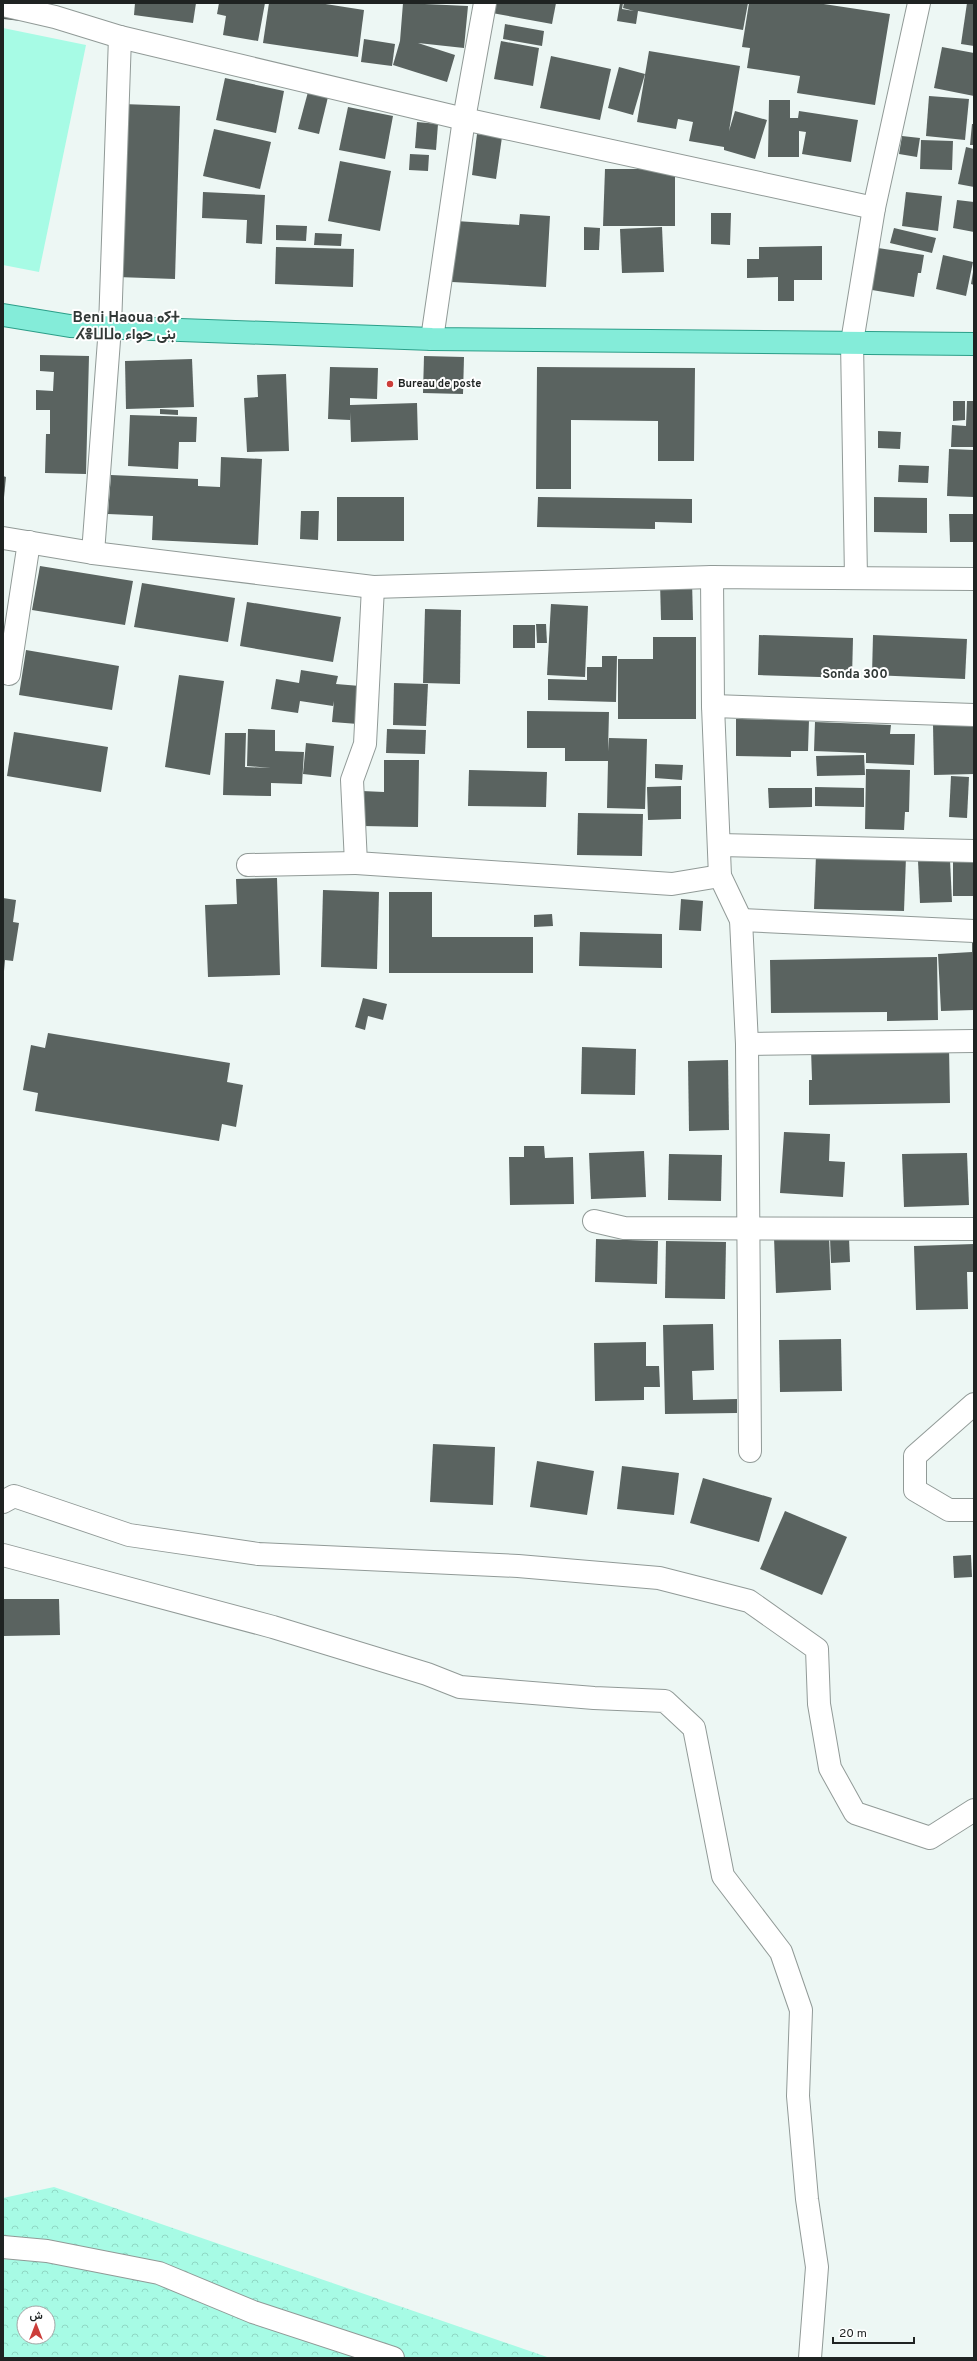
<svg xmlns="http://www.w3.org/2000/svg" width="977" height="2361" font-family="Overpass,Vazirmatn,'Noto Sans Tifinagh',sans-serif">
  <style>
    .park { fill: url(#park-crowns); fill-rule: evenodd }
    .garden { fill: #a7fbe5 }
    .building { fill: #5a6360 }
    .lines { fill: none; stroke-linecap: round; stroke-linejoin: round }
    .minor-casing { stroke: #919a97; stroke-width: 24 }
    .major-casing { stroke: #2b9e88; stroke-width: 24 }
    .minor { stroke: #fff; stroke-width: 22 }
    .major { stroke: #84ecd9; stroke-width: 22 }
    .poi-dot { fill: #cc3e3a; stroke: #fff; stroke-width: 1.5 }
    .labels { text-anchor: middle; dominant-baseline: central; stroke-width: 4; stroke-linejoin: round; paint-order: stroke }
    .poi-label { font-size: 11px; font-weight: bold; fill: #1f2322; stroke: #fff; text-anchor: start }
    .quarter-label { font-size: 13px; font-weight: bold; fill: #313836; stroke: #fff }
    .district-label { font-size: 15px; font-weight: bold; fill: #313836; stroke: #fff }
  </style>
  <defs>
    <pattern id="park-crowns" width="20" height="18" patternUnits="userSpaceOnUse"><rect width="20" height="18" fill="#a7fbe5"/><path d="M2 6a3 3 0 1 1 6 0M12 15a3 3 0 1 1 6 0" fill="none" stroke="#8fd7c4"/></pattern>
  </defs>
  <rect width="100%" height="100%" fill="#edf7f4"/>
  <!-- park -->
  <path class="park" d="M 54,2187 L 550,2358 L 3,2358 L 3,2198 ZM 24,2313 L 48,2313 L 48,2337 L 24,2337 Z"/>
  <!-- garden -->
  <path class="garden" d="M 3,28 L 86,45 L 39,272 L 3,265 Z"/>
  <!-- building -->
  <g class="building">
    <path d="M 135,3 L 196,3 L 193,23 L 134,15 Z"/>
    <path d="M 219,3 L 265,3 L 258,41 L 223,35 L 226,16 L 217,14 Z"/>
    <path d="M 269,3 L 319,3 L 364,10 L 358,57 L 263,43 Z"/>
    <path d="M 403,3 L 468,6 L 464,48 L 418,43 L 455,55 L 447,82 L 393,65 L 400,41 Z"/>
    <path d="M 494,3 L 556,3 L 552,24 L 492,13 Z"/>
    <path d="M 620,3 L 623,3 L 622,9 L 634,11 L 623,8 L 624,3 L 748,3 L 743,30 L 638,11 L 636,24 L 617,21 Z"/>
    <path d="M 749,3 L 817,3 L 890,14 L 875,105 L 797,93 L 800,76 L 747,68 L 750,48 L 742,47 Z"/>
    <path d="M 967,3 L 974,3 L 974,46 L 961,44 Z"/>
    <path d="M 3,8 L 22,11 L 21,21 L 3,19 Z"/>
    <path d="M 505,24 L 544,31 L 542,46 L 503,39 Z"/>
    <path d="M 364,39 L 395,44 L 392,66 L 361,62 Z"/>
    <path d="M 501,41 L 539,48 L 533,86 L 494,79 Z"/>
    <path d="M 942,47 L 974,53 L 974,96 L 934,88 Z"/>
    <path d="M 649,51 L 740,66 L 729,131 L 735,111 L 767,120 L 755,159 L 724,150 L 724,147 L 689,141 L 693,122 L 678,119 L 676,129 L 637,122 Z"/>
    <path d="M 551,56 L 611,69 L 600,120 L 540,108 Z"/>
    <path d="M 619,67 L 645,74 L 633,115 L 608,108 Z"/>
    <path d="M 225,78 L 284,91 L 276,133 L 216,120 Z"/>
    <path d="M 308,92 L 328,97 L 319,134 L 298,129 Z"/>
    <path d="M 929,96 L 969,99 L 965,140 L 926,136 Z"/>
    <path d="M 769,100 L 790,100 L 790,118 L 798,118 L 799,111 L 858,120 L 851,162 L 802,154 L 806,132 L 799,131 L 799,157 L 768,157 Z"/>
    <path d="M 122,104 L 180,106 L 175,279 L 117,277 Z"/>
    <path d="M 348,107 L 393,116 L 385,159 L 339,150 Z"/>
    <path d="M 417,122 L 438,124 L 436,150 L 415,148 Z"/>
    <path d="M 972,124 L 974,124 L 974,145 L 970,145 Z"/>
    <path d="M 214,129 L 271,142 L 260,189 L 203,176 Z"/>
    <path d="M 477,134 L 502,137 L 496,179 L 472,175 Z"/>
    <path d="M 902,136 L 920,138 L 917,157 L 899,154 Z"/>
    <path d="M 921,140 L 953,141 L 952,170 L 920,169 Z"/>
    <path d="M 966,147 L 974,149 L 974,187 L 958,184 Z"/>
    <path d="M 410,154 L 429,155 L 428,171 L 409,170 Z"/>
    <path d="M 340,161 L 391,171 L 380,231 L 328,221 Z"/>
    <path d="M 605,169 L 675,169 L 675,226 L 603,226 Z"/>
    <path d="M 203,192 L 265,195 L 262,244 L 246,243 L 247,220 L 202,218 Z"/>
    <path d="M 906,192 L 942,196 L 938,231 L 902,226 Z"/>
    <path d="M 957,200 L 974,202 L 974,232 L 953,228 Z"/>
    <path d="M 711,213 L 731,213 L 730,245 L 711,244 Z"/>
    <path d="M 520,214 L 550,216 L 546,287 L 452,282 L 456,221 L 519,225 Z"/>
    <path d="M 276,225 L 307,226 L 306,241 L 276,240 Z"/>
    <path d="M 584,227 L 600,228 L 599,250 L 584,250 Z"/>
    <path d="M 662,227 L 664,272 L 622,273 L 620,229 Z"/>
    <path d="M 894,228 L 936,238 L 932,253 L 890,243 Z"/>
    <path d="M 315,233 L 342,234 L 341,246 L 314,245 Z"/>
    <path d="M 822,246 L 822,280 L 794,280 L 794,301 L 778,301 L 778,277 L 747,278 L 747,259 L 759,259 L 759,247 Z"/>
    <path d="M 276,247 L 354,249 L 353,287 L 275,284 Z"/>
    <path d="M 878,248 L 924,255 L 921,273 L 918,273 L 914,297 L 872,290 Z"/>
    <path d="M 943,255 L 973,262 L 966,296 L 936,289 Z"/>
    <path d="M 973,272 L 974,272 L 974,285 L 971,284 Z"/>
    <path d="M 40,355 L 89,356 L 86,474 L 45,473 L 46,434 L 50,434 L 50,410 L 36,410 L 36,390 L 53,391 L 54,372 L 40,371 Z"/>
    <path d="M 424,356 L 464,357 L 463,394 L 423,393 Z"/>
    <path d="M 192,359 L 194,407 L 126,409 L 125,361 Z"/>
    <path d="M 330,367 L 378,368 L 377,399 L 350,398 L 350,405 L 417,403 L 418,440 L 351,442 L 350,412 L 350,420 L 328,419 Z"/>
    <path d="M 537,367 L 695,368 L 694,461 L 658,461 L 658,421 L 571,420 L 571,489 L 536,489 Z"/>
    <path d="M 286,374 L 289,451 L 247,452 L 244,398 L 258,397 L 257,375 Z"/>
    <path d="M 953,401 L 965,401 L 965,420 L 953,421 Z"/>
    <path d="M 967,401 L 974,401 L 974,447 L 951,447 L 952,425 L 966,426 Z"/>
    <path d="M 160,409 L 178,410 L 178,415 L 160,414 Z"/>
    <path d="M 130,415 L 197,417 L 196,442 L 179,442 L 178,469 L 128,466 Z"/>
    <path d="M 878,431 L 901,432 L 900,449 L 878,448 Z"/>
    <path d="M 949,449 L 974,450 L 974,497 L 947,496 Z"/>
    <path d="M 221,457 L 262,459 L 258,545 L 152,540 L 153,516 L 108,514 L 111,475 L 198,479 L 198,486 L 220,487 Z"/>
    <path d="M 899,465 L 929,466 L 928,483 L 898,482 Z"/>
    <path d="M 3,476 L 6,477 L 4,497 L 3,497 Z"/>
    <rect x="337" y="497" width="67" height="44"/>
    <path d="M 538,497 L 692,499 L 692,523 L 655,522 L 655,529 L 537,527 Z"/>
    <path d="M 874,497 L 927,498 L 927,533 L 874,532 Z"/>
    <path d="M 301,511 L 319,511 L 318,540 L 300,539 Z"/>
    <path d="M 949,514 L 974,514 L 974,542 L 950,542 Z"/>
    <path d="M 40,566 L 133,581 L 125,625 L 32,610 Z"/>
    <path d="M 692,581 L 693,620 L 661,620 L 660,582 Z"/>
    <path d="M 142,583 L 235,598 L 228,642 L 134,627 Z"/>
    <path d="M 247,602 L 341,617 L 333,662 L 240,646 Z"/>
    <path d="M 551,604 L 588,606 L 585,677 L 547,675 Z"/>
    <path d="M 425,609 L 461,610 L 460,684 L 423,683 Z"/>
    <path d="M 536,624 L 546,624 L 547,643 L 537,643 Z"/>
    <rect x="513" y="625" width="22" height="23"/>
    <path d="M 759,635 L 853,638 L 852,678 L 758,675 Z"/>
    <path d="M 873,635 L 967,639 L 965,679 L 872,675 Z"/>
    <path d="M 653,637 L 696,637 L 696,719 L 618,719 L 618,659 L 653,659 Z"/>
    <path d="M 26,650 L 119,666 L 112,710 L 19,695 Z"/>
    <path d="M 602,656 L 617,656 L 616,702 L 548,700 L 548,679 L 587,680 L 587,667 L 602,667 Z"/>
    <path d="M 301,670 L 338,676 L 336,684 L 360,686 L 358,724 L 332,722 L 334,701 L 333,706 L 300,701 L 298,713 L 271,709 L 276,679 L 299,683 Z"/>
    <path d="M 179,675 L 224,681 L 210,775 L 165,767 Z"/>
    <path d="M 394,683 L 428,684 L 426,726 L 393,725 Z"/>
    <path d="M 527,711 L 609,712 L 608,751 L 609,738 L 647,739 L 645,809 L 607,808 L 608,761 L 565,761 L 565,748 L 527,748 Z"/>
    <path d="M 736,719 L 809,720 L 808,751 L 791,751 L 791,757 L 736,756 Z"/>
    <path d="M 815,722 L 891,725 L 890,734 L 915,734 L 914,765 L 866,763 L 866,753 L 814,751 Z"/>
    <path d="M 974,724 L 974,774 L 934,775 L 933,725 Z"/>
    <path d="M 248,729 L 275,730 L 275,751 L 304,752 L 302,784 L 271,783 L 271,796 L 223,795 L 225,733 L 246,733 L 245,767 L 271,768 L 247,766 Z"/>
    <path d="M 387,729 L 426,730 L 425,754 L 386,753 Z"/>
    <path d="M 14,732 L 108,747 L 101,792 L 7,776 Z"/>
    <path d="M 306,743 L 334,746 L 331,777 L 303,774 Z"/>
    <path d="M 864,755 L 865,775 L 817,776 L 816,756 Z"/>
    <path d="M 384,760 L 419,760 L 418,827 L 362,826 L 362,791 L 384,792 Z"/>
    <path d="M 655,764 L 683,765 L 682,780 L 655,778 Z"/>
    <path d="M 866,769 L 910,770 L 909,812 L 905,812 L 904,830 L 865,829 Z"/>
    <path d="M 469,770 L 547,772 L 546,807 L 468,806 Z"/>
    <path d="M 951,776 L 969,777 L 967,818 L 949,817 Z"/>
    <path d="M 681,786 L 681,819 L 648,820 L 647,787 Z"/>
    <path d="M 815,787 L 864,788 L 864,807 L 815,806 Z"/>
    <path d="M 768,788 L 812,788 L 812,807 L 769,808 Z"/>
    <path d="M 578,813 L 643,814 L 642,856 L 577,855 Z"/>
    <path d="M 816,855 L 906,857 L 904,911 L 814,909 Z"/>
    <path d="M 950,860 L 952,902 L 920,903 L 918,861 Z"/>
    <path d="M 953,861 L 974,862 L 974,896 L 953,896 Z"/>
    <path d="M 277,878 L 280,975 L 208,977 L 205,905 L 237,904 L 236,879 Z"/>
    <path d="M 323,890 L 379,892 L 377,969 L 321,967 Z"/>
    <path d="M 389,892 L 432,892 L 432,937 L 533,937 L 533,973 L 389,973 Z"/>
    <path d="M 3,898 L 16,900 L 13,922 L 19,923 L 13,961 L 5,960 L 4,971 Z"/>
    <path d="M 681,899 L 703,901 L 701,931 L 679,930 Z"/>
    <path d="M 552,914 L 553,926 L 534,927 L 534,915 Z"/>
    <path d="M 580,932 L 662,934 L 662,968 L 579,966 Z"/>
    <path d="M 972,942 L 974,942 L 974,1010 L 941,1011 L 938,954 L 972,952 Z"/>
    <path d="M 937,957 L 938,1020 L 887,1021 L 887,1012 L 771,1013 L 770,960 Z"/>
    <path d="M 363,998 L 387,1004 L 383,1020 L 368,1016 L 365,1030 L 355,1027 Z"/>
    <path d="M 48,1033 L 230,1063 L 227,1082 L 243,1085 L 236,1127 L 222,1124 L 219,1141 L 35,1111 L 38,1093 L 23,1090 L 31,1045 L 45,1048 Z"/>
    <path d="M 582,1047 L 636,1049 L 635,1095 L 581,1094 Z"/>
    <path d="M 949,1047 L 950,1103 L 809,1105 L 809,1080 L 812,1080 L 811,1049 Z"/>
    <path d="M 728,1060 L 729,1130 L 689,1131 L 688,1061 Z"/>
    <path d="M 784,1132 L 830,1134 L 829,1161 L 845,1162 L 843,1197 L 780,1193 Z"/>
    <path d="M 524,1146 L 544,1146 L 545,1158 L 573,1157 L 574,1204 L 510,1205 L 509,1157 L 524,1157 Z"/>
    <path d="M 644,1151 L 646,1197 L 591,1199 L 589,1153 Z"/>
    <path d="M 967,1153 L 969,1205 L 904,1207 L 902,1154 Z"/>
    <path d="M 669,1154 L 722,1155 L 721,1201 L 668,1200 Z"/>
    <path d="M 829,1235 L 831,1290 L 776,1293 L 774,1237 Z"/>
    <path d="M 830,1238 L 849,1238 L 850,1262 L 831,1263 Z"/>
    <path d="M 596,1239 L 658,1241 L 657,1284 L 595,1282 Z"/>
    <path d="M 666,1241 L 726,1242 L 725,1299 L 665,1298 Z"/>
    <path d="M 974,1244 L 974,1272 L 967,1272 L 968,1309 L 916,1310 L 914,1246 Z"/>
    <path d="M 713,1324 L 714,1370 L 692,1371 L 693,1400 L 737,1399 L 737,1413 L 665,1414 L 663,1325 Z"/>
    <path d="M 841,1339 L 842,1391 L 780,1392 L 779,1340 Z"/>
    <path d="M 646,1342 L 646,1366 L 659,1366 L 660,1387 L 644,1387 L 644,1400 L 595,1401 L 594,1343 Z"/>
    <path d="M 433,1444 L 495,1447 L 493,1505 L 430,1502 Z"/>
    <path d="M 537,1461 L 594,1471 L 587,1515 L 530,1507 Z"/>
    <path d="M 622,1466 L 679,1473 L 674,1515 L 617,1509 Z"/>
    <path d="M 703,1478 L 772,1498 L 759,1542 L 690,1523 Z"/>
    <path d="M 785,1511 L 847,1537 L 822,1595 L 760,1569 Z"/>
    <path d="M 971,1555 L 972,1577 L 954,1578 L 953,1556 Z"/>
    <path d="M 3,1599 L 59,1599 L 60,1635 L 3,1636 Z"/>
  </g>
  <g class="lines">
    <defs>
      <g id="minor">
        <path d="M 3,5 L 55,17 L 120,37 L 464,119 L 874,208"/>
        <path d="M 432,339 L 464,119 L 485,3"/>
        <path d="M 3,538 L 93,553 L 373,587 L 712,577 L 974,579"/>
        <path d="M 93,553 L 110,327 L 120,37"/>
        <path d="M 712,577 L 713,706 L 720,876 L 741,920 L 747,1044 L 750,1451"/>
        <path d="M 856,578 L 852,342 L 874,208 L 919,3"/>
        <path d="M 373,587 L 365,744 L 352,780 L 356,863 L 672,884 L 720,876"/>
        <path d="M 9,674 L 29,542"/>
        <path d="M 713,706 L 974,715"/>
        <path d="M 719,845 L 974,851"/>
        <path d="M 248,865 L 356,863"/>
        <path d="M 741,920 L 974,931"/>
        <path d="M 747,1044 L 974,1041"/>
        <path d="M 594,1221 L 624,1228 L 974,1229"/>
        <path d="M 974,1404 L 915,1456 L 915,1490 L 949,1510 L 974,1510"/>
        <path d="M 3,1502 L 14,1496 L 129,1535 L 258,1554 L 518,1566 L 659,1578 L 749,1601 L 817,1649 L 819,1704 L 830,1768 L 855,1813 L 930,1838 L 974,1810"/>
        <path d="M 3,1555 L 273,1627 L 427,1674 L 460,1687 L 594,1698 L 665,1701 L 694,1728 L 723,1876 L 781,1952 L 801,2010 L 798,2096 L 807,2199 L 817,2267 L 810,2358"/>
        <path d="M 3,2247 L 47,2251 L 159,2273 L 253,2312 L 393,2358"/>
      </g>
      <path id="major" d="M 3,315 L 70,326 L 432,339 L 974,344"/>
    </defs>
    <!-- minor casing -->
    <use href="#minor" class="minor-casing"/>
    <!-- major casing -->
    <use href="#major" class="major-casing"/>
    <!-- minor -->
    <use href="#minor" class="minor"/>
    <!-- major -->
    <use href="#major" class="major"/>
  </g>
  <!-- markers -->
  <circle class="poi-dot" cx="390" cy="384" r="4"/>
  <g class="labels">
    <!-- poi labels -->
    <g class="poi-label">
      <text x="398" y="384">Bureau de poste</text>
    </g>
    <!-- quarter labels -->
    <g class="quarter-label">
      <text x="855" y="675">Sonda 300</text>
    </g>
    <!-- district labels -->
    <g class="district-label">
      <text x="126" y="318">Beni Haoua ⴰⵢⵜ<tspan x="126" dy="17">ⵃⴻⵡⵡⴰ بنى حواء</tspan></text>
    </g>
  </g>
  <!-- border -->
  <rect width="977" height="2361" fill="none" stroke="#1f2322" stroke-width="8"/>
  <!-- north arrow -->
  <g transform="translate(36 2325)"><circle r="19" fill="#ffffff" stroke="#a5a7a7"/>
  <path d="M0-3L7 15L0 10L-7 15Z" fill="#cc3e3a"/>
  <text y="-6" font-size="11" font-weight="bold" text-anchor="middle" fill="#1f2322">ش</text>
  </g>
  <!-- scale -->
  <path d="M833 2337v6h81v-6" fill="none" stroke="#1f2322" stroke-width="2"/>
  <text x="839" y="2337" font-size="12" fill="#1f2322" stroke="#ffffff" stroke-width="3" paint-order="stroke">20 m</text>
</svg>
